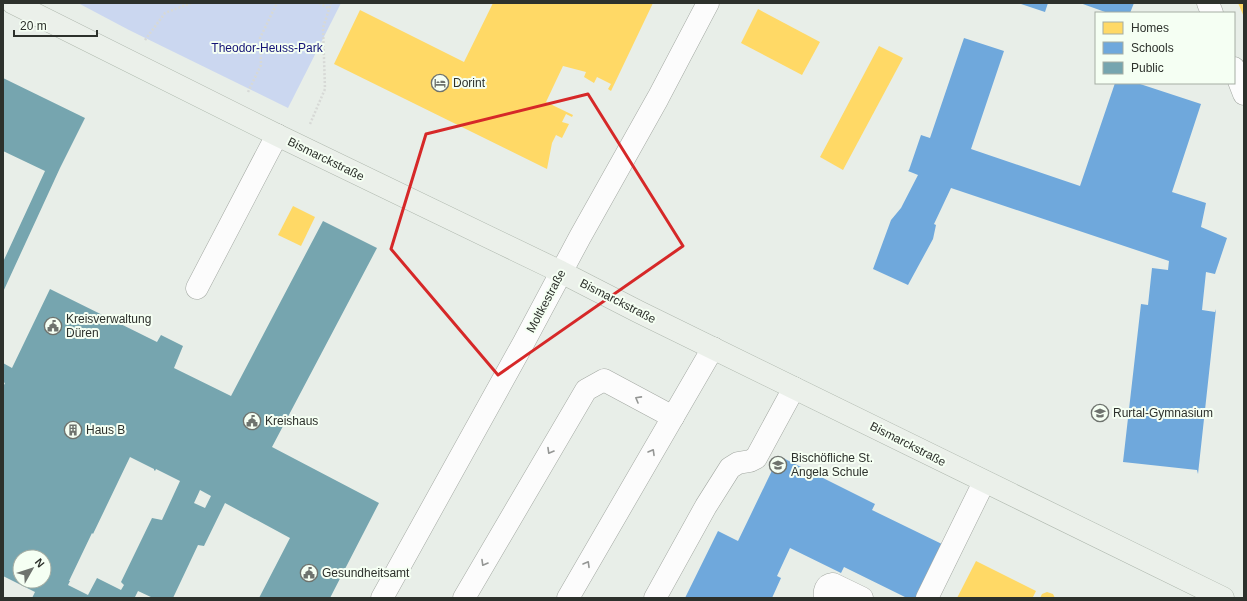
<svg xmlns="http://www.w3.org/2000/svg" width="1247" height="601" font-family="Arial,sans-serif">
  <style>
    .green { fill: #cbd7f0 }
    .homes { fill: #ffd966 }
    .schools { fill: #6fa8dc }
    .public { fill: #76a5af; fill-rule: evenodd }
    .lines { fill: none; stroke-linecap: round; stroke-linejoin: round }
    .minor-casing { stroke: #a3a8a2; stroke-width: 23 }
    .major-casing { stroke: #afb8ae; stroke-width: 23 }
    .path { stroke: #d7d9d6; stroke-width: 2.5; stroke-dasharray: 2 2; stroke-linecap: butt }
    .minor { stroke: #fcfcfc; stroke-width: 22 }
    .major { stroke: #ebf0ea; stroke-width: 22 }
    .oneway { stroke: #949694 }
    .marked { fill: none; stroke: #d62828; stroke-width: 3; stroke-linejoin: round }
    .labels { text-anchor: middle; dominant-baseline: central; stroke-width: 4; stroke-linejoin: round; paint-order: stroke }
    .park-label { font-size: 12px; fill: #141476; stroke: #f5fff3 }
    .poi-label { font-size: 12px; fill: #2d312c; stroke: #f5fff3; text-anchor: start }
    .street-label { font-size: 12px; fill: #2d312c; stroke: #f5fff3 }
  </style>
  <rect width="100%" height="100%" fill="#e8eee8"/>
  <!-- green -->
  <path class="green" d="M 78,3 L 341,3 L 288,108 L 129,30 Z"/>
  <!-- homes -->
  <g class="homes">
    <path d="M 493,3 L 653,3 L 611,91 L 608,89 L 611,84 L 597,77 L 594,83 L 584,77 L 586,72 L 563,66 L 546,102 L 573,115 L 572,117 L 566,114 L 562,122 L 569,124 L 562,138 L 556,135 L 552,143 L 547,169 L 334,64 L 360,10 L 464,62 Z"/>
    <path d="M 1238,3 L 1244,3 L 1244,17 Z"/>
    <path d="M 758,9 L 820,42 L 802,75 L 741,43 Z"/>
    <path d="M 879,46 L 903,58 L 843,170 L 820,157 Z"/>
    <path d="M 293,206 L 315,217 L 301,246 L 278,235 Z"/>
    <path d="M 976,561 L 1036,591 L 1033,597 L 1036,598 L 957,598 Z"/>
    <path d="M 1047,592 L 1053,594 L 1055,598 L 1040,598 L 1042,594 Z"/>
  </g>
  <!-- schools -->
  <g class="schools">
    <path d="M 1018,3 L 1048,3 L 1045,12 Z"/>
    <path d="M 1080,3 L 1134,3 L 1130,13 L 1108,13 Z"/>
    <path d="M 964,38 L 1004,51 L 971,149 L 1080,186 L 1115,83 L 1137,83 L 1201,104 L 1172,192 L 1206,203 L 1201,227 L 1227,238 L 1215,274 L 1206,272 L 1202,310 L 1215,312 L 1216,309 L 1198,474 L 1197,470 L 1123,462 L 1141,304 L 1148,305 L 1152,268 L 1168,270 L 1169,261 L 951,188 L 934,224 L 936,225 L 933,239 L 908,285 L 873,269 L 891,220 L 901,208 L 918,175 L 908,171 L 909,170 L 921,135 L 930,138 Z"/>
    <path d="M 779,456 L 875,504 L 872,510 L 946,546 L 920,598 L 907,598 L 844,567 L 841,573 L 790,548 L 777,576 L 781,578 L 772,598 L 685,598 L 718,531 L 738,541 Z"/>
  </g>
  <!-- public -->
  <g class="public">
    <path d="M 3,78 L 85,118 L 60,168 L 3,292 L 3,262 L 45,171 L 3,151 Z"/>
    <path d="M 323,221 L 377,248 L 272,447 L 379,503 L 330,598 L 259,598 L 290,538 L 225,503 L 204,546 L 198,545 L 173,598 L 153,598 L 138,591 L 135,597 L 137,598 L 32,598 L 35,592 L 3,576 L 3,387 L 5,383 L 3,382 L 3,363 L 12,368 L 50,289 L 157,342 L 161,335 L 183,346 L 174,368 L 231,396 ZM 130,457 L 154,469 L 154,470 L 155,471 L 156,469 L 180,481 L 162,520 L 152,518 L 121,582 L 124,585 L 121,590 L 97,578 L 88,595 L 68,585 L 70,581 L 69,581 L 92,533 L 93,534 ZM 200,490 L 211,496 L 205,508 L 194,503 ZM 20,557 L 44,557 L 44,581 L 20,581 Z"/>
  </g>
  <g class="lines">
    <defs>
      <g id="minor">
        <path d="M 1208,3 L 1212,13"/>
        <path d="M 1234,68 L 1244,94"/>
        <path d="M 197,288 L 277,135"/>
        <path d="M 382,598 L 524,342 L 580,237 L 658,98 L 708,3"/>
        <path d="M 464,598 L 586,390 L 604,380 L 673,417"/>
        <path d="M 568,598 L 713,348"/>
        <path d="M 655,598 L 706,506 L 730,468 L 738,463 L 750,461 L 756,458 L 794,388"/>
        <path d="M 825,598 C 824,591 825,585 833,584 L 862,598"/>
        <path d="M 927,598 L 984,482"/>
      </g>
      <path id="major" d="M 13,3 L 277,135 L 561,272 L 639,312 L 1223,598"/>
    </defs>
    <!-- minor casing -->
    <use href="#minor" class="minor-casing"/>
    <!-- major casing -->
    <use href="#major" class="major-casing"/>
    <!-- path -->
    <g class="path">
      <path d="M 319,3 L 328,8"/>
      <path d="M 145,40 L 165,13 L 191,3"/>
      <path d="M 248,92 L 261,65 L 260,38 L 277,3"/>
      <path d="M 310,124 L 325,89 L 323,28 L 331,3"/>
    </g>
    <!-- minor -->
    <use href="#minor" class="minor"/>
    <!-- major -->
    <use href="#major" class="major"/>
  </g>
  <!-- one-way arrows -->
  <defs><path id="oneway-chevron" d="M-2-3.5L2.5 0L-2 3.5" fill="none" stroke-width="1.6" stroke-linecap="round" stroke-linejoin="round"/></defs>
  <g class="oneway">
    <use href="#oneway-chevron" transform="translate(638 399) rotate(-151)"/>
    <use href="#oneway-chevron" transform="translate(550 451) rotate(120)"/>
    <use href="#oneway-chevron" transform="translate(652 452) rotate(-60)"/>
    <use href="#oneway-chevron" transform="translate(484 563) rotate(120)"/>
    <use href="#oneway-chevron" transform="translate(587 564) rotate(-60)"/>
  </g>
  <!-- marked area -->
  <path class="marked" d="M 588,94 L 683,246 L 498,375 L 391,249 L 426,134 Z"/>
  <!-- icons -->
  <defs>
    <symbol id="hotel-ring" viewBox="-11 -11 22 22"><circle r="9.5" fill="#f5fff3" stroke="#6e736e" stroke-width="1.5"/><path d="M-6-4.5h1.5V1H6V5H4.5V3h-9V5H-6ZM-4 0a1.8 1.8 0 1 1 3.6 0ZM.5 0V-2.5h3Q6-2.5 6 0Z" fill="#6e736e"/></symbol>
    <symbol id="civic-ring" viewBox="-11 -11 22 22"><circle r="9.5" fill="#f5fff3" stroke="#6e736e" stroke-width="1.5"/><path d="M-.6-6.5H3V-4.5H.6V-3L4-1V1h2V6H-6V1h2V-1L-.6-3ZM-1.2 2.5V6h2.4V2.5Z" fill="#6e736e"/></symbol>
    <symbol id="school-ring" viewBox="-11 -11 22 22"><circle r="9.5" fill="#f5fff3" stroke="#6e736e" stroke-width="1.5"/><path d="M0-5L7-2L0 1L-7-2ZM-4 1L0 2.5L4 1V4Q0 6-4 4Z" fill="#6e736e"/></symbol>
    <symbol id="building-ring" viewBox="-11 -11 22 22"><circle r="9.5" fill="#f5fff3" stroke="#6e736e" stroke-width="1.5"/><path d="M-4-6H4V6H1V3H-1V6H-4ZM-2.5-4.3h1.7v1.8h-1.7ZM.8-4.3h1.7v1.8H.8ZM-2.5-1h1.7V.8h-1.7ZM.8-1h1.7V.8H.8Z" fill="#6e736e"/></symbol>
  </defs>
  <g fill-rule="evenodd">
    <use href="#hotel-ring" x="430" y="73" width="20" height="20"/>
    <use href="#civic-ring" x="43" y="316" width="20" height="20"/>
    <use href="#school-ring" x="1090" y="403" width="20" height="20"/>
    <use href="#civic-ring" x="242" y="411" width="20" height="20"/>
    <use href="#building-ring" x="63" y="420" width="20" height="20"/>
    <use href="#school-ring" x="768" y="455" width="20" height="20"/>
    <use href="#civic-ring" x="299" y="563" width="20" height="20"/>
  </g>
  <g class="labels">
    <!-- park labels -->
    <g class="park-label">
      <text x="267" y="48">Theodor-Heuss-Park</text>
    </g>
    <!-- poi labels -->
    <g class="poi-label">
      <text x="453" y="83">Dorint</text>
      <text x="66" y="319">Kreisverwaltung<tspan x="66" dy="14">Düren</tspan></text>
      <text x="1113" y="413">Rurtal-Gymnasium</text>
      <text x="265" y="421">Kreishaus</text>
      <text x="86" y="430">Haus B</text>
      <text x="791" y="458">Bischöfliche St.<tspan x="791" dy="14">Angela Schule</tspan></text>
      <text x="322" y="573">Gesundheitsamt</text>
    </g>
    <!-- street labels -->
    <g class="street-label">
      <text transform="translate(326 159) rotate(26)">Bismarckstraße</text>
      <text transform="translate(546 301) rotate(-62)">Moltkestraße</text>
      <text transform="translate(618 301) rotate(27)">Bismarckstraße</text>
      <text transform="translate(908 444) rotate(27)">Bismarckstraße</text>
    </g>
  </g>
  <!-- border -->
  <rect width="1247" height="601" fill="none" stroke="#2d312c" stroke-width="8"/>
  <!-- legend -->
  <rect x="1095" y="12" width="140" height="72" fill="#f5fff3" stroke="#a5ada3"/>
  <rect x="1103" y="22" width="20" height="12" fill="#ffd966" stroke="#a5ada3"/>
  <text x="1131" y="32" font-size="12" fill="#2d312c">Homes</text>
  <rect x="1103" y="42" width="20" height="12" fill="#6fa8dc" stroke="#a5ada3"/>
  <text x="1131" y="52" font-size="12" fill="#2d312c">Schools</text>
  <rect x="1103" y="62" width="20" height="12" fill="#76a5af" stroke="#a5ada3"/>
  <text x="1131" y="72" font-size="12" fill="#2d312c">Public</text>
  <!-- north arrow -->
  <g transform="translate(32 569) rotate(51)"><circle r="19" fill="#f5fff3" stroke="#a5ada3"/>
  <path d="M0-3L7 15L0 10L-7 15Z" fill="#6e736e"/>
  <text y="-6" font-size="11" font-weight="bold" text-anchor="middle" fill="#2d312c">N</text>
  </g>
  <!-- scale -->
  <path d="M14 30v6h83v-6" fill="none" stroke="#2d312c" stroke-width="2"/>
  <text x="20" y="30" font-size="12" fill="#2d312c" stroke="#f5fff3" stroke-width="3" paint-order="stroke">20 m</text>
</svg>
